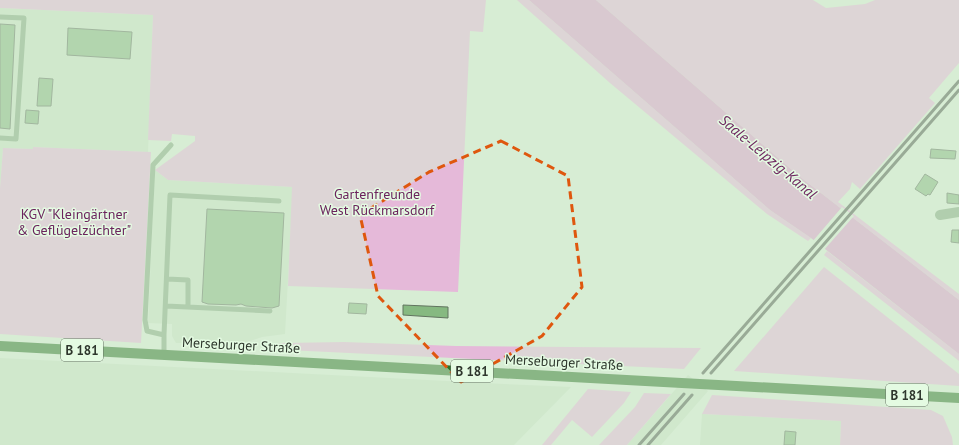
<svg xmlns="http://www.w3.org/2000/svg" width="959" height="445" viewBox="0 0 959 445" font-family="'PT Sans',sans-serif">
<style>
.built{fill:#c7e2c4}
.green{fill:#e5b9d9}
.water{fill:#db9dcc}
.pier{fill:#d7edd4}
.building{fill:#86b981;stroke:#61745f}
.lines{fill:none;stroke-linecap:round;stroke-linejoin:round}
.lane{stroke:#84a981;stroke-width:5}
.street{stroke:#84a981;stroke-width:10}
.primary{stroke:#2b7327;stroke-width:10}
.rail{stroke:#4f5b4e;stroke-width:3}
.marked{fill:none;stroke:#df570e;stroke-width:3;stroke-dasharray:8 5;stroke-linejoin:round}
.labels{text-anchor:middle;stroke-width:3;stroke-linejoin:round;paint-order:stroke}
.shield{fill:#e4fbe2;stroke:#657263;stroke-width:1}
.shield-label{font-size:13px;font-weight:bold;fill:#2e372d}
.park-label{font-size:14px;fill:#6b235d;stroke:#e4fbe2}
.street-label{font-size:14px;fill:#2e372d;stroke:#e4fbe2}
.water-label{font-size:15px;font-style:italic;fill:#6f2761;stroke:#e4fbe2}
</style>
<rect width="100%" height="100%" fill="#d7edd4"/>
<path class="built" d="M 0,8 L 153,15 L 148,152 L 34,147 L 33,149 L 3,148 L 0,188 Z
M 155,170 L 168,180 L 293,187 L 285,334 L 262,337 L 244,343 L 176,343 L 172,336 L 172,324 L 148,323 Z
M 0,358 L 504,384 L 571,387 L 514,445 L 0,445 Z
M 688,375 L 708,391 L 661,445 L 627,445 Z
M 702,414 L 841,421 L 840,445 L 700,445 Z"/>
<path class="green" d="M 0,0 L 486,0 L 483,32 L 470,31 L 458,292 L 288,286 L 292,187 L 168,180 L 155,170 L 195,141 L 195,136 L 172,134 L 171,141 L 148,140 L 153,15 L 0,8 Z
M 517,0 L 529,0 L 770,210 L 811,238 L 808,241 L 767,214 L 610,83 Z
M 596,0 L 813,0 L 826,8 L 865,4 L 875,0 L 959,0 L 959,63 L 929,98 L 935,103 L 860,189 L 852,182 L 850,189 L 838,202 L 959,294 L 959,300 L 799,176 Z
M 33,147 L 151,152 L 141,343 L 0,334 L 0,188 L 3,148 L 33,149 Z
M 827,251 L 959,354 L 959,361 L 824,255 Z
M 824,267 L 959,374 L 959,386 L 734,371 Z
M 344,342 L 456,346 L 701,348 L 684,369 L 266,349 L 270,345 L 283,343 Z
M 588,389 L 631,392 L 624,403 L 592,437 L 572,420 L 551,445 L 542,445 Z
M 644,393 L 671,394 L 627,445 L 599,445 L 635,407 Z
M 712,395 L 931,410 L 943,416 L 952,437 L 953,445 L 840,445 L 841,421 L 702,414 Z"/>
<path class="water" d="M 529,0 L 596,0 L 799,176 L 959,300 L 959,354 L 811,238 L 770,210 Z"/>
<path class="pier" d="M 842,207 L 854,216 L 823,251 L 812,242 Z"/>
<path class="building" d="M 0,24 L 15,25 L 10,129 L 0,128 Z
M 68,28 L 132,32 L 130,59 L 67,55 Z
M 39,78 L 53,79 L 51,106 L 37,106 Z
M 26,110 L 39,111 L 38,124 L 25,123 Z
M 931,149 L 956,151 L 955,159 L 930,158 Z
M 925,174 L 938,182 L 930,195 L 928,194 L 926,196 L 915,189 Z
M 947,193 L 959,195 L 959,204 L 947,203 Z
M 207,209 L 284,213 L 279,306 L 272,308 L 246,306 L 241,304 L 236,305 L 208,304 L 202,302 Z
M 952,230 L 959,230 L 959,243 L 951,242 Z
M 349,303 L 367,304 L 366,314 L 348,313 Z
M 403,305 L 448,307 L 448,318 L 403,315 Z
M 785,431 L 796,432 L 795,445 L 784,445 Z"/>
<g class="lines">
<path class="lane" d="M 0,17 L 24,18 L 16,139 L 0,138
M 167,279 L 188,280 L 188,307
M 166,306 L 270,311
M 164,335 L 170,195 L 279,201
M 164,355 L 164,335 L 147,331 L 145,320 L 153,165 L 171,145"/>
<path class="street" d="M 940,215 L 959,212"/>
<path class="primary" d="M 0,346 L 959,398"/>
<path class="rail" d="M 703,373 L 959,81
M 711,373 L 959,90
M 639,445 L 684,394
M 648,445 L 692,395"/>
</g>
<path d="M0 0H959V445H0ZM 501,141 L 568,176 L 582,287 L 542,336 L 461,382 L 378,296 L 360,215 L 429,172 Z" fill="#d7edd4" fill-opacity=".55" fill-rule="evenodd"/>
<path class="marked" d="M 501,141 L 568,176 L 582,287 L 542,336 L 461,382 L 378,296 L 360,215 L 429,172 Z"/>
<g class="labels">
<g class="shield">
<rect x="61" y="339" width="42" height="22" rx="3"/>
<rect x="451" y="360" width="42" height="22" rx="3"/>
<rect x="886" y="384" width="42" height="22" rx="3"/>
</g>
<g class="shield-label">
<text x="82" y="355">B 181</text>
<text x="472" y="376">B 181</text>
<text x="907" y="400">B 181</text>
</g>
<g class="park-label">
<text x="377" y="199">Gartenfreunde<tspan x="377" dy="16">West Rückmarsdorf</tspan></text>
<text x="74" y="219">KGV "Kleingärtner<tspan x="74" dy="16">&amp; Geflügelzüchter"</tspan></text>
</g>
<g class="street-label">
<text transform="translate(241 345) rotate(3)" y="5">Merseburger Straße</text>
<text transform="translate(564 362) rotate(3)" y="5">Merseburger Straße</text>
</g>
<g class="water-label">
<text transform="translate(768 157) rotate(40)" y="5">Saale-Leipzig-Kanal</text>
</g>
</g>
</svg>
